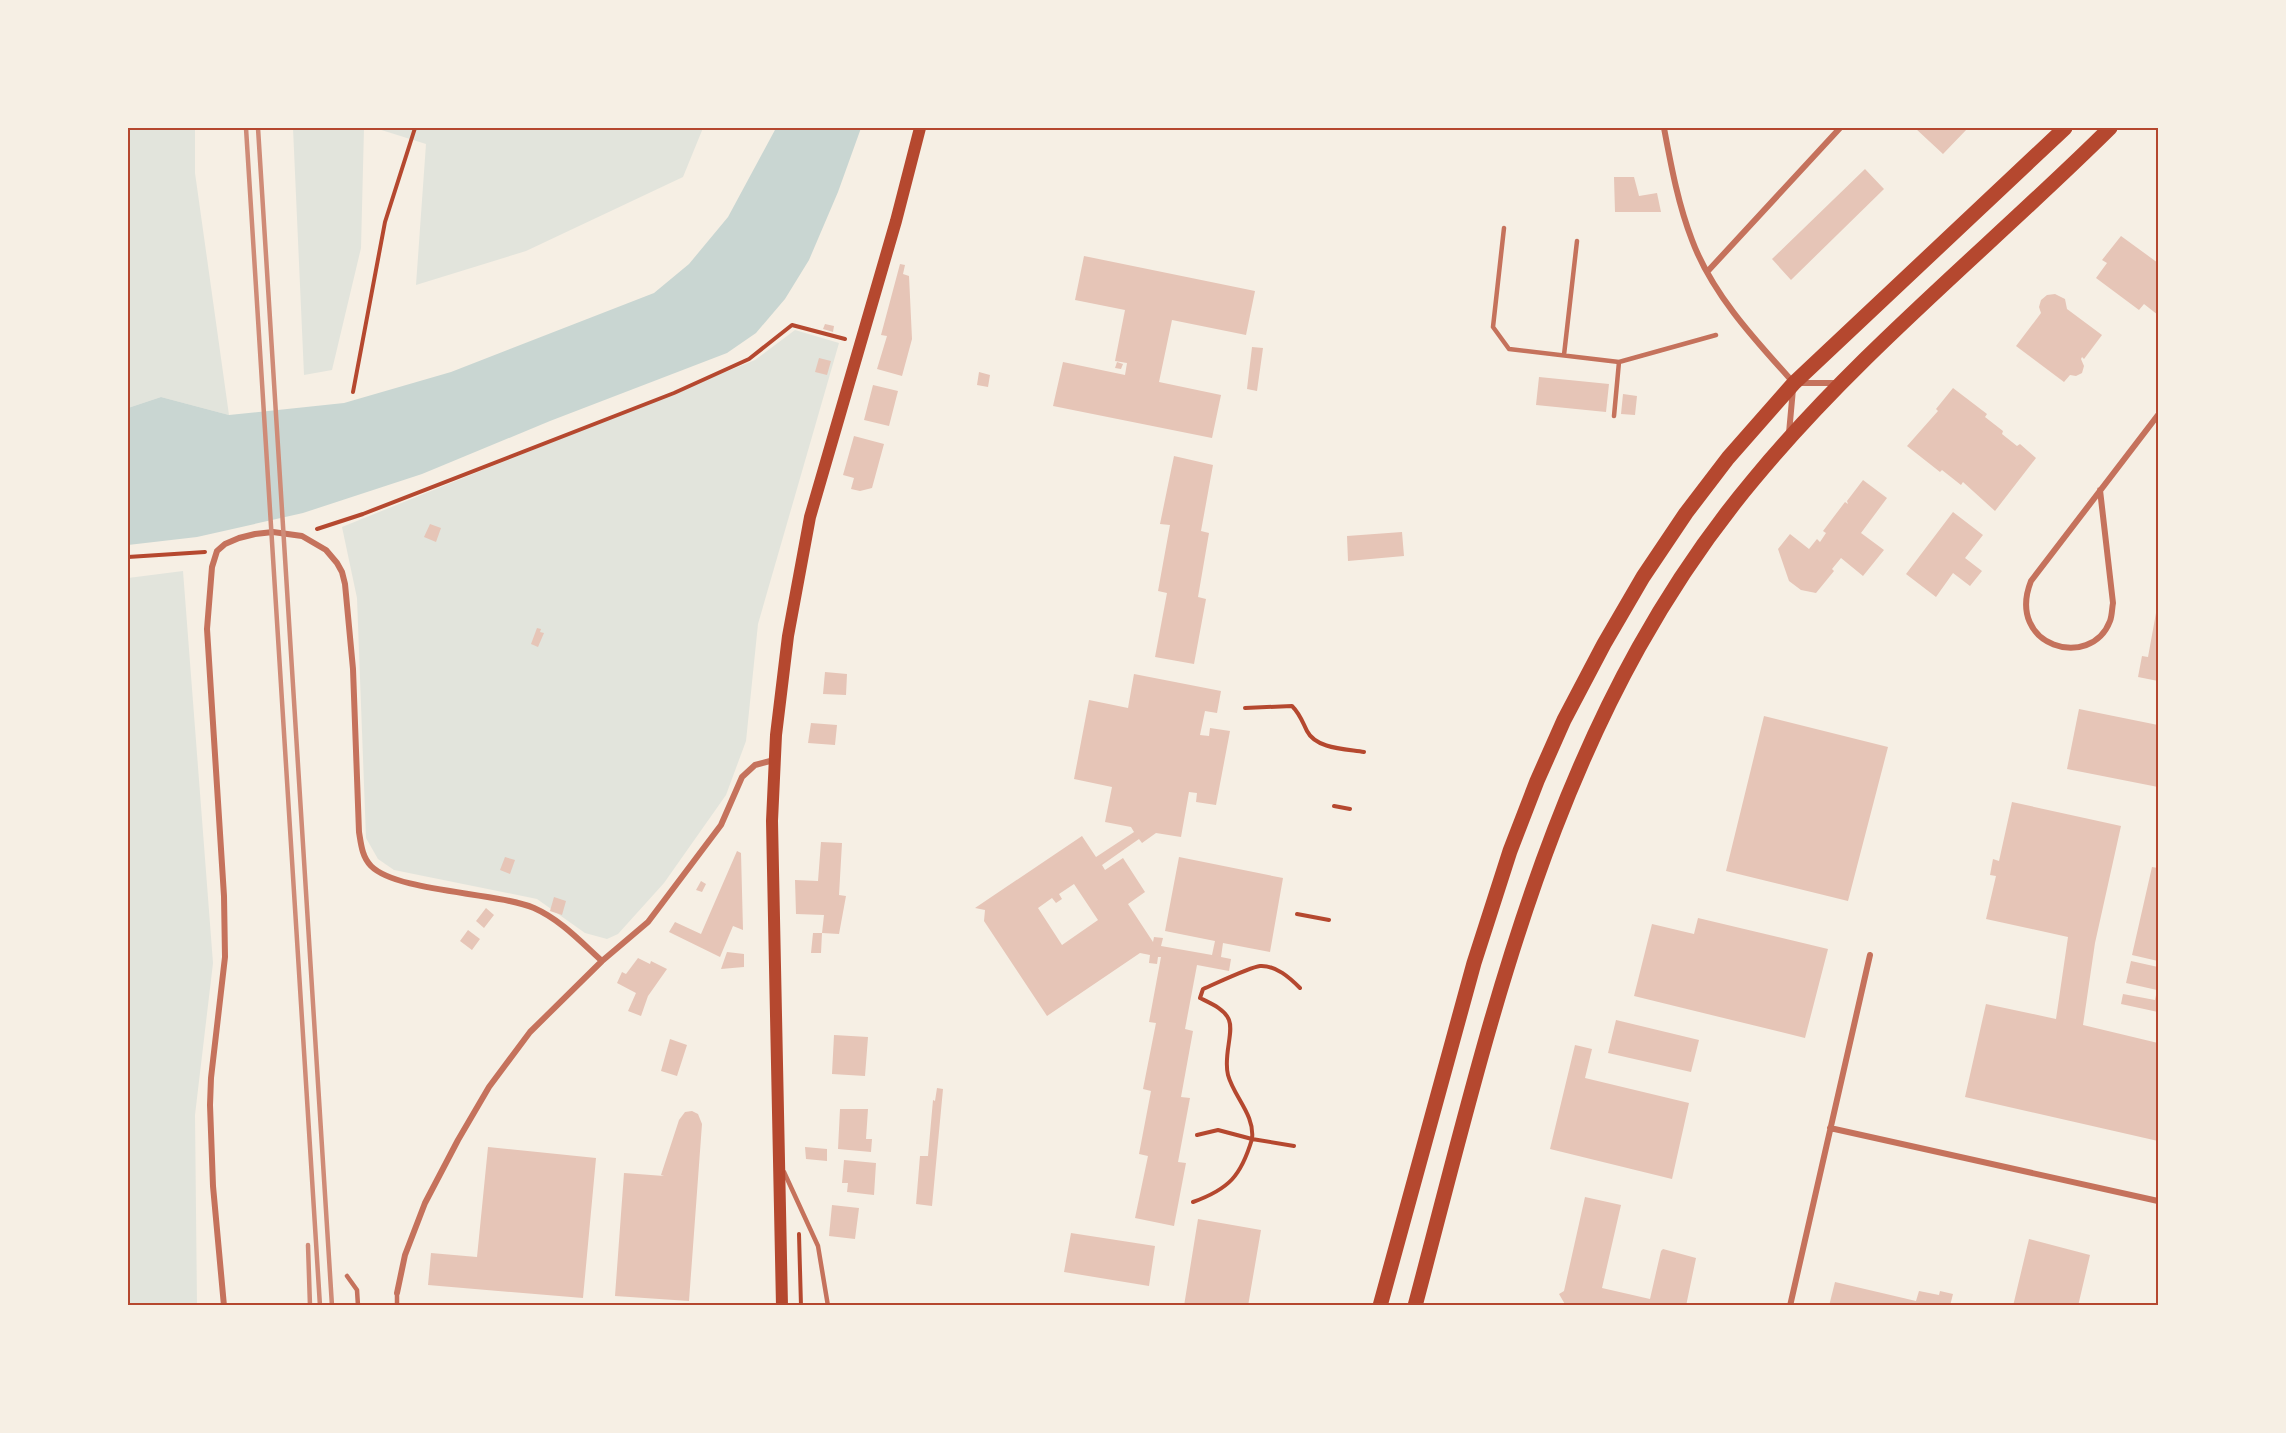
<svg xmlns="http://www.w3.org/2000/svg" width="2286" height="1433" viewBox="0 0 2286 1433" font-family="Jost,sans-serif">
<style>
.green{fill:#e2e4dc}
.water{fill:#c9d6d2}
.building{fill:#e6c5b7;fill-rule:evenodd}
.lines{fill:none;stroke-linecap:round;stroke-linejoin:round}
.path{stroke:#b5482f;stroke-width:4}
.service{stroke:#c5725c;stroke-width:4.5}
.minor{stroke:#c5725c;stroke-width:6}
.secondary{stroke:#b5482f;stroke-width:12}
.primary{stroke:#b5482f;stroke-width:15}
.rail{stroke:#cf8b77;stroke-width:4.5}
.neatline{fill:none;stroke:#b5482f;stroke-width:2}
</style>
<rect width="100%" height="100%" fill="#f6efe4"/>
<path class="green" d="M 128,128 L 195,128 L 195,173 L 229,415 L 161,397 L 128,408 Z
M 293,128 L 364,128 L 361,248 L 332,370 L 304,375 Z
M 375,128 L 703,128 L 683,177 L 526,251 L 416,285 L 426,144 Z
M 795,330 L 839,343 L 758,624 L 746,741 L 726,795 L 664,883 L 618,934 L 607,939 L 585,933 L 537,899 L 394,870 L 378,859 L 366,838 L 357,598 L 342,527 L 755,360 Z
M 183,571 L 213,963 L 195,1115 L 197,1305 L 128,1305 L 128,578 Z"/>
<path class="water" d="M 776,128 L 861,128 L 838,192 L 809,260 L 785,299 L 756,333 L 727,353 L 550,421 L 422,474 L 303,513 L 197,537 L 128,545 L 128,408 L 161,397 L 229,415 L 344,403 L 451,372 L 654,293 L 689,264 L 728,217 Z"/>
<path class="building" d="M 1915,128 L 1968,128 L 1943,154 Z
M 1865,169 L 1884,189 L 1791,280 L 1772,259 Z
M 1614,177 L 1634,177 L 1639,196 L 1657,193 L 1661,212 L 1615,212 Z
M 2121,236 L 2158,263 L 2158,315 L 2144,304 L 2139,310 L 2096,278 L 2107,263 L 2102,260 Z
M 1084,256 L 1255,291 L 1246,335 L 1172,320 L 1159,382 L 1221,395 L 1212,438 L 1053,406 L 1063,362 L 1125,375 L 1127,363 L 1115,361 L 1125,310 L 1075,300 Z
M 900,264 L 905,265 L 903,274 L 909,276 L 912,339 L 902,376 L 877,369 L 887,336 L 881,335 Z
M 2055,294 L 2065,299 L 2067,309 L 2102,335 L 2084,359 L 2082,357 L 2081,359 L 2084,366 L 2082,373 L 2076,376 L 2070,375 L 2064,382 L 2016,346 L 2041,313 L 2039,307 L 2041,300 L 2047,295 Z
M 825,324 L 834,326 L 833,332 L 823,329 Z
M 1252,347 L 1263,348 L 1257,391 L 1247,389 Z
M 819,358 L 831,361 L 827,375 L 815,372 Z
M 1117,362 L 1123,364 L 1121,369 L 1115,368 Z
M 979,372 L 990,375 L 988,387 L 977,385 Z
M 1539,377 L 1609,384 L 1606,412 L 1536,405 Z
M 873,385 L 898,391 L 889,426 L 864,420 Z
M 1953,388 L 1987,414 L 1985,417 L 2003,431 L 2002,434 L 2017,446 L 2020,444 L 2036,458 L 1995,511 L 1963,482 L 1961,485 L 1942,470 L 1940,472 L 1907,446 L 1938,411 L 1936,409 Z
M 1623,394 L 1637,396 L 1635,415 L 1621,414 Z
M 854,436 L 884,444 L 872,488 L 860,491 L 851,489 L 854,478 L 843,475 Z
M 1174,456 L 1213,465 L 1201,531 L 1209,533 L 1198,597 L 1206,599 L 1194,664 L 1155,657 L 1167,593 L 1158,591 L 1170,525 L 1160,524 Z
M 1863,480 L 1887,498 L 1861,533 L 1884,550 L 1863,576 L 1841,558 L 1832,569 L 1834,571 L 1816,593 L 1801,590 L 1789,581 L 1778,549 L 1790,534 L 1809,549 L 1817,539 L 1820,542 L 1826,533 L 1823,531 L 1845,502 L 1848,504 L 1847,501 Z
M 1953,512 L 1983,535 L 1965,558 L 1982,571 L 1970,586 L 1953,573 L 1936,597 L 1906,574 Z
M 430,524 L 441,528 L 436,542 L 424,537 Z
M 1402,532 L 1404,556 L 1348,561 L 1347,536 Z
M 2156,613 L 2158,614 L 2158,681 L 2138,677 L 2142,656 L 2148,657 Z
M 537,628 L 541,629 L 540,632 L 544,633 L 538,647 L 531,644 Z
M 825,672 L 847,674 L 846,695 L 823,694 Z
M 1134,674 L 1221,691 L 1217,713 L 1205,711 L 1200,735 L 1209,736 L 1210,728 L 1230,731 L 1216,805 L 1196,802 L 1197,793 L 1189,792 L 1181,837 L 1156,833 L 1142,843 L 1139,839 L 1102,865 L 1105,870 L 1123,858 L 1145,892 L 1128,904 L 1153,942 L 1154,937 L 1163,938 L 1161,946 L 1212,955 L 1215,941 L 1165,931 L 1179,857 L 1283,878 L 1270,952 L 1223,943 L 1221,957 L 1231,959 L 1229,971 L 1197,965 L 1185,1029 L 1193,1031 L 1181,1097 L 1190,1098 L 1178,1162 L 1186,1163 L 1174,1226 L 1135,1218 L 1148,1156 L 1139,1154 L 1151,1091 L 1143,1089 L 1156,1023 L 1149,1022 L 1161,957 L 1158,957 L 1157,964 L 1149,963 L 1150,955 L 1140,953 L 1047,1016 L 984,921 L 985,910 L 975,908 L 1082,836 L 1096,857 L 1134,832 L 1131,827 L 1105,822 L 1112,787 L 1074,779 L 1089,700 L 1128,708 ZM 1074,884 L 1098,920 L 1062,945 L 1038,908 L 1052,898 L 1056,903 L 1062,899 L 1059,894 Z
M 2079,709 L 2158,725 L 2158,787 L 2067,769 Z
M 1764,716 L 1888,747 L 1848,901 L 1726,871 Z
M 811,723 L 837,725 L 835,745 L 808,743 Z
M 2012,802 L 2121,826 L 2095,943 L 2083,1025 L 2158,1043 L 2158,1141 L 1965,1097 L 1986,1004 L 2056,1019 L 2068,937 L 1986,919 L 1996,876 L 1990,875 L 1993,859 L 1999,861 Z
M 821,842 L 842,843 L 839,895 L 846,896 L 839,934 L 822,933 L 824,915 L 796,914 L 795,880 L 818,881 Z
M 737,851 L 741,853 L 743,930 L 733,926 L 720,957 L 669,932 L 675,922 L 701,934 Z
M 505,857 L 515,860 L 510,874 L 500,870 Z
M 2152,867 L 2158,868 L 2158,961 L 2132,955 Z
M 701,881 L 706,884 L 702,892 L 696,890 Z
M 554,897 L 566,901 L 562,915 L 550,911 Z
M 486,908 L 494,915 L 484,928 L 476,921 Z
M 1698,918 L 1828,949 L 1805,1038 L 1634,996 L 1652,924 L 1694,934 Z
M 468,930 L 480,939 L 472,950 L 460,941 Z
M 813,933 L 822,933 L 821,953 L 811,953 Z
M 727,952 L 744,954 L 744,967 L 721,969 Z
M 638,958 L 650,964 L 651,961 L 667,969 L 648,996 L 641,1016 L 628,1011 L 636,993 L 617,983 L 622,972 L 626,974 Z
M 2131,961 L 2158,967 L 2158,1012 L 2121,1004 L 2123,994 L 2155,1000 L 2157,990 L 2126,983 Z
M 1616,1020 L 1699,1040 L 1691,1072 L 1608,1053 Z
M 834,1035 L 868,1037 L 865,1076 L 832,1074 Z
M 670,1039 L 687,1045 L 677,1076 L 661,1071 Z
M 1575,1045 L 1592,1049 L 1585,1078 L 1689,1103 L 1672,1179 L 1550,1149 Z
M 937,1088 L 943,1089 L 932,1206 L 916,1204 L 920,1156 L 928,1156 L 933,1100 L 935,1101 Z
M 840,1109 L 868,1109 L 866,1139 L 872,1139 L 871,1152 L 838,1149 Z
M 692,1111 L 698,1114 L 702,1124 L 689,1301 L 615,1296 L 624,1173 L 664,1176 L 661,1175 L 679,1120 L 685,1112 Z
M 488,1147 L 596,1158 L 583,1298 L 428,1285 L 431,1253 L 477,1257 Z
M 805,1147 L 827,1149 L 827,1161 L 806,1159 Z
M 844,1160 L 876,1163 L 874,1195 L 847,1192 L 848,1183 L 842,1183 Z
M 1585,1197 L 1621,1205 L 1602,1288 L 1650,1299 L 1661,1251 L 1663,1249 L 1696,1258 L 1686,1306 L 1566,1306 L 1559,1294 L 1564,1291 Z
M 832,1205 L 859,1208 L 855,1239 L 829,1236 Z
M 1198,1219 L 1261,1230 L 1248,1306 L 1184,1306 Z
M 1071,1233 L 1155,1246 L 1149,1286 L 1064,1272 Z
M 2029,1239 L 2090,1255 L 2078,1306 L 2013,1306 Z
M 1835,1282 L 1916,1301 L 1919,1291 L 1939,1295 L 1940,1291 L 1953,1294 L 1950,1306 L 1829,1306 Z"/>
<g class="lines">
<path class="path" d="M 353,392 L 385,222 L 415,128
M 317,529 L 363,514 L 674,393 L 749,359 L 792,325 L 845,339
M 128,557 L 205,552
M 1245,708 L 1292,706 C 1300,714 1302,721 1307,731 C 1316,749 1346,749 1364,752
M 1334,806 L 1350,809
M 1297,914 L 1329,920
M 1294,1146 L 1252,1139 C 1255,1115 1234,1097 1228,1075 C 1223,1056 1234,1033 1229,1020 C 1225,1009 1210,1003 1200,998 L 1203,989 C 1215,984 1250,967 1260,966 C 1276,965 1290,978 1300,988
M 1193,1202 C 1229,1189 1241,1176 1252,1139 L 1218,1130 L 1197,1135
M 799,1234 L 801,1306"/>
<path class="service" d="M 1504,228 L 1493,327 L 1509,349 L 1619,362 L 1716,335
M 1564,355 L 1577,241
M 1614,416 L 1619,362
M 784,1172 L 818,1246 L 828,1306
M 347,1276 L 357,1290 L 358,1306
M 397,1306 L 397,1293"/>
<path class="minor" d="M 1664,128 C 1671,165 1678,204 1692,240 C 1712,294 1755,340 1793,382
M 1707,272 L 1840,128
M 1797,383 L 1838,383
M 1789,433 L 1793,389
M 2100,490 L 2113,603 C 2112,608 2112,616 2110,621 C 2091,671 2005,647 2031,581 L 2158,415
M 1830,1128 L 2158,1201
M 397,1293 L 405,1255 L 425,1203 L 458,1140 L 489,1087 L 530,1032 L 602,961 L 648,922 L 721,825 L 742,777 L 755,765 L 774,760
M 224,1306 L 213,1186 L 210,1105 L 211,1078 L 225,957 L 224,896 L 207,629 L 212,567 L 217,551 L 225,544 L 239,538 L 255,534 L 273,532 L 302,536 L 326,550 L 337,563 L 342,572 L 345,584 L 353,669 L 359,832 C 361,844 362,857 371,866 C 397,892 495,892 534,908 C 561,920 581,942 602,961
M 1790,1306 L 1870,955"/>
<path class="secondary" d="M 782,1306 L 772,821 L 776,735 L 788,636 L 810,517 L 896,221 L 920,128"/>
<path class="primary" d="M 1380,1306 L 1474,963 L 1510,851 L 1537,781 L 1564,720 L 1604,644 L 1643,577 L 1686,513 L 1728,458 L 1794,383 L 2065,128
M 1415,1306 C 1493,1013 1554,718 1754,479 C 1859,352 1993,244 2110,128"/>
<path class="rail" d="M 246,128 L 320,1306
M 258,128 L 332,1306
M 308,1245 L 310,1306"/>
</g>
<rect width="2286" height="1433" fill="none" stroke="#f6efe4" stroke-width="258"/>
<rect x="129" y="129" width="2028" height="1175" class="neatline"/>
</svg>
